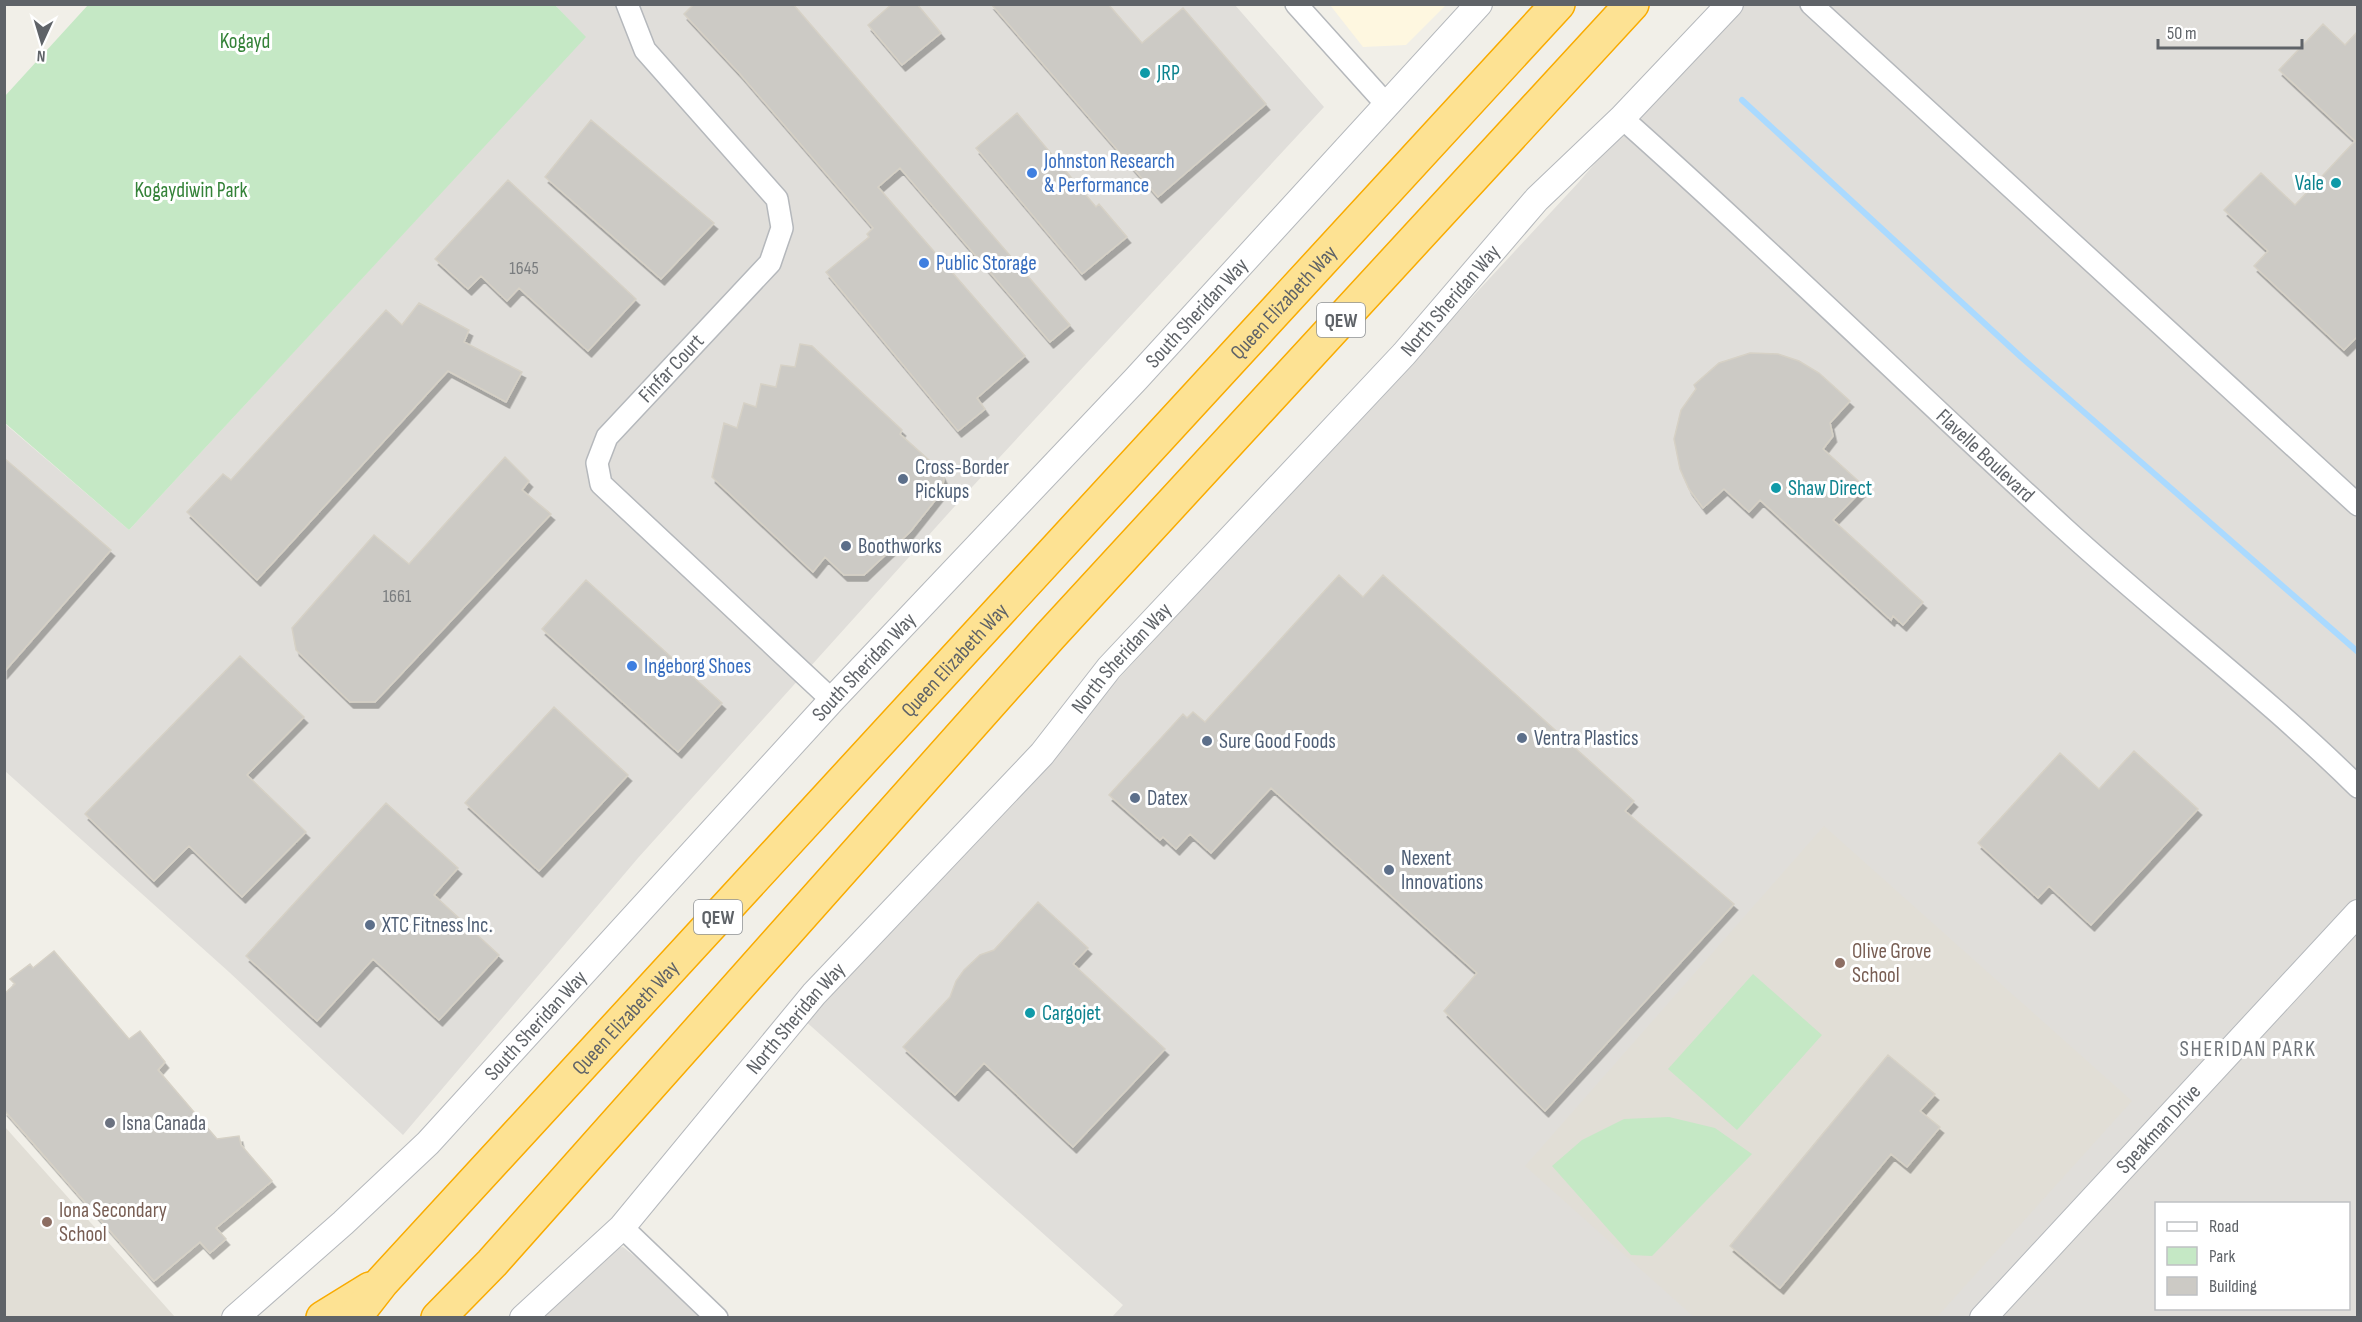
<svg xmlns="http://www.w3.org/2000/svg" width="2362" height="1322" viewBox="0 0 2362 1322" font-family="'Sofia Sans Condensed',sans-serif">
<style>
.commercial{fill:#fef7e0}
.industrial{fill:#e0deda;fill-rule:evenodd}
.education{fill:#e1ded6}
.green{fill:#c5e8c5}
.lines{fill:none;stroke-linecap:round;stroke-linejoin:round}
.stream{stroke:#aadaff;stroke-width:6}
.building{fill:#cccac5;stroke:#d6d1c6;stroke-width:1.5;filter:url(#shadow)}
.minor-casing{stroke:#b5b8bc;stroke-width:24}
.tertiary-casing{stroke:#b5b8bc;stroke-width:28}
.motorway-casing{stroke:#f9ab00;stroke-width:36}
.minor{stroke:#fff;stroke-width:21}
.tertiary{stroke:#fff;stroke-width:26}
.motorway{stroke:#fde293;stroke-width:33}
.culture-dot{fill:#0f9aa8;stroke:#fff;stroke-width:2}
.shop-dot{fill:#3f7fe0;stroke:#fff;stroke-width:2}
.service-dot{fill:#5c6f8a;stroke:#fff;stroke-width:2}
.education-dot{fill:#8d6e63;stroke:#fff;stroke-width:2}
.worship-dot{fill:#6b7280;stroke:#fff;stroke-width:2}
.labels{text-anchor:middle;stroke-width:6;stroke-linejoin:round;paint-order:stroke}
.number-label{font-size:18px;fill:#7a7d7f}
.shield{fill:#fff;stroke:#8f9295;stroke-width:1.5}
.shield-label{font-size:20px;font-weight:bold;fill:#5f6368}
.park-label{font-size:21px;fill:#348238;stroke:#fff}
.culture-label{font-size:21px;fill:#0d838f;stroke:#fff;text-anchor:start}
.shop-label{font-size:21px;fill:#366cbe;stroke:#fff;text-anchor:start}
.street-label{font-size:21px;fill:#5f6368;stroke:#fff}
.service-label{font-size:21px;fill:#4e5e75;stroke:#fff;text-anchor:start}
.education-label{font-size:21px;fill:#785e54;stroke:#fff;text-anchor:start}
.worship-label{font-size:21px;fill:#5b616d;stroke:#fff;text-anchor:start}
.neighbourhood-label{font-size:22px;letter-spacing:1.5px;fill:#70757a;stroke:#fff}
</style>
<defs>
<filter id="shadow"><feDropShadow dx="3.5" dy="6" stdDeviation="0" flood-color="#0004"/></filter>
</defs>
<rect width="100%" height="100%" fill="#f1efe8"/>
<path class="commercial" d="M 1330,5 L 1446,5 L 1406,45 L 1363,47 Z"/>
<path class="industrial" d="M 555,5 L 1235,5 L 1324,107 L 973,486 L 638,858 L 403,1135 L 229,972 L 5,771 L 4,423 L 129,530 L 585,37 Z
M 1731,5 L 2357,5 L 2357,1317 L 1112,1317 L 1123,1305 L 803,1019 L 1578,183 ZM 2156,1204 L 2348,1204 L 2348,1308 L 2156,1308 Z
M 623,1247 L 711,1317 L 540,1318 L 598,1252 Z"/>
<path class="education" d="M 1824,826 L 2132,1101 L 1937,1317 L 1694,1317 L 1525,1166 Z
M 4,1127 L 5,1127 L 175,1317 L 5,1317 Z"/>
<path class="green" d="M 88,5 L 555,5 L 586,37 L 129,530 L 5,423 L 5,96 Z
M 1753,974 L 1822,1035 L 1737,1130 L 1668,1069 Z
M 1669,1117 L 1715,1128 L 1752,1154 L 1652,1256 L 1631,1255 L 1552,1166 L 1582,1140 L 1624,1119 Z"/>
<g class="lines">
<path class="stream" d="M 1742,100 L 2021,357 L 2358,652"/>
</g>
<path class="building" d="M 694,4 L 793,4 L 1070,325 L 1050,342 L 900,168 L 878,187 L 1025,356 L 977,398 L 985,409 L 958,431 L 826,272 L 869,237 L 867,234 L 873,228 L 740,74 L 684,14 Z
M 892,4 L 917,4 L 941,33 L 902,65 L 868,25 Z
M 991,4 L 1108,4 L 1142,43 L 1183,8 L 1266,104 L 1158,197 Z
M 2323,24 L 2345,45 L 2358,31 L 2358,336 L 2344,350 L 2254,266 L 2268,251 L 2224,210 L 2261,173 L 2295,205 L 2355,141 L 2279,70 Z
M 1017,113 L 1096,207 L 1099,204 L 1127,237 L 1082,274 L 976,148 Z
M 591,120 L 714,223 L 661,279 L 545,177 Z
M 508,180 L 636,299 L 588,351 L 519,288 L 507,301 L 481,276 L 468,289 L 435,259 Z
M 419,303 L 469,330 L 464,342 L 522,372 L 506,402 L 448,371 L 257,580 L 187,512 L 223,474 L 231,480 L 386,310 L 402,325 Z
M 800,344 L 812,346 L 902,430 L 900,434 L 939,469 L 944,479 L 941,493 L 910,532 L 864,575 L 844,575 L 825,557 L 813,572 L 712,477 L 724,423 L 737,428 L 744,403 L 756,407 L 761,384 L 776,387 L 781,365 L 795,367 Z
M 1750,353 L 1778,354 L 1799,361 L 1819,373 L 1850,401 L 1830,423 L 1833,436 L 1823,449 L 1865,487 L 1833,520 L 1923,602 L 1903,625 L 1893,616 L 1891,620 L 1760,500 L 1749,512 L 1724,489 L 1703,508 L 1689,489 L 1680,469 L 1674,439 L 1681,410 L 1696,389 L 1694,385 L 1719,363 Z
M 505,457 L 529,481 L 522,490 L 551,514 L 375,702 L 350,702 L 296,650 L 292,628 L 374,535 L 409,564 Z
M 4,458 L 111,550 L 4,672 Z
M 1339,575 L 1363,597 L 1383,575 L 1634,801 L 1625,811 L 1734,904 L 1545,1111 L 1444,1011 L 1477,973 L 1271,788 L 1211,853 L 1190,834 L 1176,849 L 1163,837 L 1160,840 L 1109,795 L 1183,714 L 1187,718 L 1193,712 L 1205,722 Z
M 586,580 L 722,703 L 678,752 L 542,629 Z
M 240,656 L 304,717 L 247,775 L 306,832 L 242,897 L 189,846 L 154,881 L 85,814 Z
M 554,707 L 628,775 L 539,871 L 465,803 Z
M 2134,751 L 2198,809 L 2091,925 L 2049,886 L 2038,898 L 1978,843 L 2060,753 L 2099,789 Z
M 386,803 L 458,868 L 434,895 L 499,955 L 439,1020 L 373,959 L 317,1021 L 246,956 Z
M 1038,902 L 1088,948 L 1073,964 L 1165,1049 L 1073,1147 L 984,1063 L 955,1095 L 903,1047 L 950,997 L 956,981 L 964,970 L 980,955 L 994,950 Z
M 54,951 L 129,1039 L 140,1031 L 165,1062 L 158,1070 L 217,1139 L 239,1136 L 241,1145 L 272,1181 L 216,1228 L 226,1239 L 210,1253 L 200,1242 L 154,1281 L 4,1110 L 4,994 L 15,984 L 10,979 L 30,964 L 33,968 Z
M 1888,1055 L 1935,1094 L 1920,1111 L 1940,1127 L 1907,1167 L 1891,1154 L 1780,1288 L 1730,1246 Z"/>
<g class="lines">
<defs>
<g id="minor">
<path d="M 627,4 L 645,50 L 777,199 L 782,228 L 770,263 L 607,437 L 597,463 L 601,484 L 832,700"/>
<path d="M 1296,4 L 1386,104"/>
<path d="M 1811,4 L 2358,505"/>
<path id="s1" d="M 1622,118 C 1773,252 1916,393 2065,529 C 2161,617 2265,695 2358,787"/>
<path d="M 622,1227 L 717,1318"/>
</g>
<g id="tertiary">
<path id="s2" d="M 235,1318 L 343,1223 L 428,1143 L 832,700 L 1136,379 L 1479,4"/>
<path id="s3" d="M 523,1318 L 622,1227 L 814,994 L 1042,754 L 1109,668 L 1404,354 L 1537,199 L 1622,118 L 1730,4"/>
<path id="s4" d="M 1983,1318 L 2358,913"/>
</g>
<g id="motorway">
<path d="M 323,1318 L 370,1289"/>
<path id="s5" d="M 354,1318 L 382,1282 L 1558,4"/>
<path d="M 438,1318 L 492,1263 L 1050,636 L 1632,4"/>
</g>
</defs>
<use href="#minor" class="minor-casing"/>
<use href="#tertiary" class="tertiary-casing"/>
<use href="#motorway" class="motorway-casing"/>
<use href="#minor" class="minor"/>
<use href="#tertiary" class="tertiary"/>
<use href="#motorway" class="motorway"/>
</g>
<g class="culture-dot">
<circle cx="1145" cy="73" r="6"/>
<circle cx="2336" cy="183" r="6"/>
<circle cx="1776" cy="488" r="6"/>
<circle cx="1030" cy="1013" r="6"/>
</g>
<g class="shop-dot">
<circle cx="1032" cy="173" r="6"/>
<circle cx="924" cy="263" r="6"/>
<circle cx="632" cy="666" r="6"/>
</g>
<g class="service-dot">
<circle cx="903" cy="479" r="6"/>
<circle cx="846" cy="546" r="6"/>
<circle cx="1522" cy="738" r="6"/>
<circle cx="1207" cy="741" r="6"/>
<circle cx="1135" cy="798" r="6"/>
<circle cx="1389" cy="870" r="6"/>
<circle cx="370" cy="925" r="6"/>
</g>
<g class="education-dot">
<circle cx="1840" cy="963" r="6"/>
<circle cx="47" cy="1222" r="6"/>
</g>
<circle class="worship-dot" cx="110" cy="1123" r="6"/>
<g class="labels">
<g class="number-label">
<text x="524" y="274">1645</text>
<text x="397" y="602">1661</text>
</g>
<g class="shield">
<rect x="1317" y="303" width="48" height="34" rx="4.5"/>
<rect x="694" y="900" width="48" height="34" rx="4.5"/>
</g>
<g class="shield-label">
<text x="1341" y="327">QEW</text>
<text x="718" y="924">QEW</text>
</g>
<g class="park-label">
<text x="245" y="48">Kogayd</text>
<text x="191" y="197">Kogaydiwin Park</text>
</g>
<g class="culture-label">
<text x="1157" y="80">JRP</text>
<text x="2324" y="190" text-anchor="end">Vale</text>
<text x="1788" y="495">Shaw Direct</text>
<text x="1042" y="1020">Cargojet</text>
</g>
<g class="shop-label">
<text x="1044" y="168">Johnston Research<tspan x="1044" dy="24">&amp; Performance</tspan></text>
<text x="936" y="270">Public Storage</text>
<text x="644" y="673">Ingeborg Shoes</text>
</g>
<g class="street-label">
<text dy="7" stroke="none"><textPath href="#s3" startOffset="1378">North Sheridan Way</textPath></text>
<text dy="7" stroke="none"><textPath href="#s5" startOffset="1377">Queen Elizabeth Way</textPath></text>
<text dy="7" stroke="none"><textPath href="#s2" startOffset="1392">South Sheridan Way</textPath></text>
<text transform="translate(671 368) rotate(-47)" y="7">Finfar Court</text>
<text dy="7" stroke="none"><textPath href="#s1" startOffset="496">Flavelle Boulevard</textPath></text>
<text dy="7" stroke="none"><textPath href="#s3" startOffset="892">North Sheridan Way</textPath></text>
<text dy="7" stroke="none"><textPath href="#s5" startOffset="891">Queen Elizabeth Way</textPath></text>
<text dy="7" stroke="none"><textPath href="#s2" startOffset="906">South Sheridan Way</textPath></text>
<text dy="7" stroke="none"><textPath href="#s5" startOffset="405">Queen Elizabeth Way</textPath></text>
<text dy="7" stroke="none"><textPath href="#s3" startOffset="406">North Sheridan Way</textPath></text>
<text dy="7" stroke="none"><textPath href="#s2" startOffset="420">South Sheridan Way</textPath></text>
<text dy="7" stroke="none"><textPath href="#s4" startOffset="258">Speakman Drive</textPath></text>
</g>
<g class="service-label">
<text x="915" y="474">Cross-Border<tspan x="915" dy="24">Pickups</tspan></text>
<text x="858" y="553">Boothworks</text>
<text x="1534" y="745">Ventra Plastics</text>
<text x="1219" y="748">Sure Good Foods</text>
<text x="1147" y="805">Datex</text>
<text x="1401" y="865">Nexent<tspan x="1401" dy="24">Innovations</tspan></text>
<text x="382" y="932">XTC Fitness Inc.</text>
</g>
<g class="education-label">
<text x="1852" y="958">Olive Grove<tspan x="1852" dy="24">School</tspan></text>
<text x="59" y="1217">Iona Secondary<tspan x="59" dy="24">School</tspan></text>
</g>
<g class="worship-label">
<text x="122" y="1130">Isna Canada</text>
</g>
<g class="neighbourhood-label">
<text x="2248" y="1056">SHERIDAN PARK</text>
</g>
</g>
<rect width="2362" height="1322" fill="none" stroke="#5f6368" stroke-width="12"/>
<rect x="2155" y="1202" width="195" height="108" fill="#ffffff" stroke="#bfc1c3" stroke-width="1.5"/>
<rect x="2167" y="1222" width="30" height="9" fill="#ffffff" stroke="#bfc1c3" stroke-width="1.5"/>
<text x="2209" y="1232" font-size="18" fill="#5f6368">Road</text>
<rect x="2167" y="1247" width="30" height="18" fill="#c5e8c5" stroke="#bfc1c3" stroke-width="1.5"/>
<text x="2209" y="1262" font-size="18" fill="#5f6368">Park</text>
<rect x="2167" y="1277" width="30" height="18" fill="#cccac5" stroke="#bfc1c3" stroke-width="1.5"/>
<text x="2209" y="1292" font-size="18" fill="#5f6368">Building</text>
<g transform="translate(42 42) rotate(184)" stroke="#ffffff" stroke-width="4.5" paint-order="stroke">
<path d="M0-4.5L10 22L0 15L-10 22Z" fill="#5f6368"/>
<text y="-9" font-size="16" font-weight="bold" text-anchor="middle" fill="#5f6368">N</text>
</g>
<path d="M2158 39v9h144v-9" fill="none" stroke="#5f6368" stroke-width="3"/>
<text x="2167" y="39" font-size="18" fill="#5f6368" stroke="#ffffff" stroke-width="4.5" paint-order="stroke">50 m</text>
</svg>
